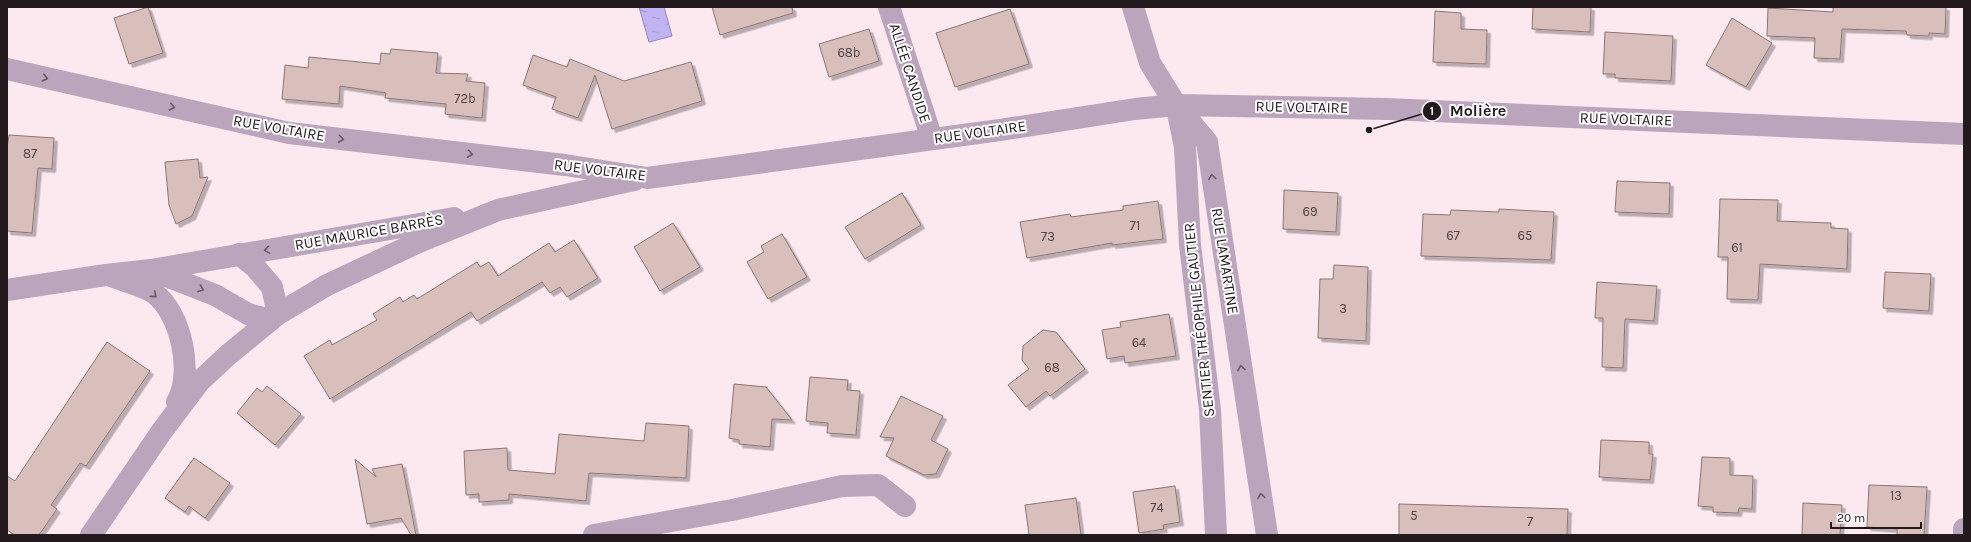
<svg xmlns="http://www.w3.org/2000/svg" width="1971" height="542" viewBox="0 0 1971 542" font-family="Karla,sans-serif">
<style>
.water{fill:url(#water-ripples);stroke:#9186b4}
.building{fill:#d8bfbc;stroke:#8b7573;filter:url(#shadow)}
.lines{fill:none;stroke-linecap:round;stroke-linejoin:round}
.minor{stroke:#bba5bd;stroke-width:22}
.oneway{stroke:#675965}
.labels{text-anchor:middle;stroke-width:4;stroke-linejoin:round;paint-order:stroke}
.number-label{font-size:13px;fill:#504345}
.street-label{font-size:15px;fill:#221a1d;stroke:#fcfcfc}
.leader{fill:none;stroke:#221a1d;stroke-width:1.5}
.callout-dot{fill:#221a1d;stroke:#fcfcfc;stroke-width:1.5}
.mark-label{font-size:12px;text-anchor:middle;font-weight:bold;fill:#fff}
.callout-label{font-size:16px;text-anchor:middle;font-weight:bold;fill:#221a1d;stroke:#fcfcfc;stroke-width:4;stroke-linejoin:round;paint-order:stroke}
</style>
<defs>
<pattern id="water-ripples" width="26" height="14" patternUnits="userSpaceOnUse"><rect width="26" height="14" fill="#c0b4f5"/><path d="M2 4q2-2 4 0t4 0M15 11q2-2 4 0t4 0" fill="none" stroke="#a59ad2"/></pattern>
<filter id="shadow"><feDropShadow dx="3.5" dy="3.5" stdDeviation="0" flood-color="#0004"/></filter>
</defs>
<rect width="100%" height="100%" fill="#fce9f0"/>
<path class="water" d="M 639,7 L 664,7 L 672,36 L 649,42 Z"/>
<path class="building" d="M 148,7 L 163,53 L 129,64 L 114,18 Z
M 712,7 L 792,7 L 793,13 L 720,35 Z
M 1533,7 L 1591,7 L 1590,32 L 1532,29 Z
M 1833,7 L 1946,7 L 1945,34 L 1929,33 L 1929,36 L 1907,35 L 1906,31 L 1842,29 L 1840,59 L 1814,58 L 1815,38 L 1767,36 L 1768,8 L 1833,12 Z
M 1010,9 L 1029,64 L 955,87 L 936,33 Z
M 1435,11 L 1461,13 L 1461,29 L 1487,30 L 1486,64 L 1433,62 Z
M 1732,18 L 1772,43 L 1746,87 L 1706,65 Z
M 869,29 L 879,61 L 829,77 L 819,44 Z
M 1605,32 L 1673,36 L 1671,81 L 1615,78 L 1615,74 L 1603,74 Z
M 391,49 L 438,53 L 436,73 L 468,74 L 466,81 L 485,83 L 482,118 L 445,114 L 446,104 L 385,98 L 386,93 L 340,86 L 339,104 L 282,99 L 285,65 L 308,68 L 309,57 L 380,64 L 381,53 L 390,54 Z
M 533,55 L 567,67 L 570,59 L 624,81 L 691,62 L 702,101 L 612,129 L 595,75 L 578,118 L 552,109 L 556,97 L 523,85 Z
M 9,135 L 54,138 L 52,169 L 38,168 L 32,233 L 7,231 L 7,148 Z
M 198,159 L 200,178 L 208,177 L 192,216 L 176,224 L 169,205 L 165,162 Z
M 1617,181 L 1670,183 L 1669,214 L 1615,212 Z
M 1284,190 L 1338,193 L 1336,232 L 1283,229 Z
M 902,193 L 921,225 L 865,259 L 845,227 Z
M 1720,199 L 1778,200 L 1777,221 L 1831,223 L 1831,228 L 1848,229 L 1847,269 L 1760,264 L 1758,300 L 1727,299 L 1728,257 L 1718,257 Z
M 1158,201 L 1163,239 L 1112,245 L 1112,243 L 1027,258 L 1020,222 L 1070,214 L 1071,217 L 1123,210 L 1123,206 Z
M 1499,209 L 1554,212 L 1551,260 L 1421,256 L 1423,214 L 1450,215 L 1451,210 L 1499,212 Z
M 673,223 L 700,267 L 660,291 L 634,247 Z
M 782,234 L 807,277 L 768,299 L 747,262 L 764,252 L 761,246 Z
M 574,240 L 598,278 L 567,297 L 560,287 L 550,293 L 542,282 L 477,321 L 471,312 L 330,399 L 304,356 L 330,340 L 332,345 L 377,320 L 373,314 L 400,297 L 403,302 L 414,295 L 417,299 L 477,262 L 480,267 L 489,262 L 498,276 L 549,243 L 555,252 Z
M 1334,265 L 1368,267 L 1366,341 L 1318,338 L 1320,279 L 1333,279 Z
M 1885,272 L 1931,274 L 1929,311 L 1883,308 Z
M 1597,282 L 1657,286 L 1654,321 L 1625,319 L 1623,368 L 1602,367 L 1603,318 L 1595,318 Z
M 1169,314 L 1176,356 L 1125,363 L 1124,356 L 1107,359 L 1102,330 L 1121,327 L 1120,322 Z
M 1043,330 L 1056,332 L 1085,369 L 1050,396 L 1046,391 L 1026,407 L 1008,385 L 1029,369 L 1022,360 L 1023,346 Z
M 107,342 L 150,371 L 86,466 L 80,463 L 51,505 L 57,509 L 39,535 L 15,535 L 7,530 L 7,476 L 15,481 Z
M 810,377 L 848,380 L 847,390 L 860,391 L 856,435 L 827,433 L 828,423 L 806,421 Z
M 734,384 L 766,387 L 792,420 L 772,419 L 770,447 L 739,444 L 739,440 L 729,438 Z
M 267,386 L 301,414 L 275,445 L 237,413 L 257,388 L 262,392 Z
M 901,396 L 943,416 L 931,440 L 948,449 L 936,474 L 924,475 L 886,456 L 894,438 L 880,437 Z
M 646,423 L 689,426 L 686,478 L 589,473 L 586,501 L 509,494 L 509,500 L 479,502 L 479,494 L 466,495 L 464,451 L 507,448 L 508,470 L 555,474 L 559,434 L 644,441 Z
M 1601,440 L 1649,442 L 1649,454 L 1653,454 L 1650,480 L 1599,477 Z
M 1702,457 L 1730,458 L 1730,475 L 1753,476 L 1752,509 L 1739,508 L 1738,513 L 1713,512 L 1713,507 L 1698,506 Z
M 194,458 L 230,483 L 205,518 L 189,506 L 185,512 L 165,498 Z
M 355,459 L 376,477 L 372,469 L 402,464 L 416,535 L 411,535 L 401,518 L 367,524 Z
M 1869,485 L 1927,487 L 1924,535 L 1897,535 L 1897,529 L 1867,527 Z
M 1175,486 L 1180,522 L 1163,525 L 1164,529 L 1139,533 L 1133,492 Z
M 1076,498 L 1081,535 L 1029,535 L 1025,505 Z
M 1803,503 L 1842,505 L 1840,535 L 1802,535 Z
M 1399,504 L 1568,509 L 1567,535 L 1399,535 Z"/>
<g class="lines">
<path class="minor" d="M 889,7 L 932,139
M 1133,7 L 1150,63 L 1176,105 L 1207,142 L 1267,535
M 7,69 L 289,133 L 565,165 L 647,178 L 1000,130 L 1135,109 L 1176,105 L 1387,109 L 1964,134
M 1177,108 L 1185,147 L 1190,245 L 1210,410 L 1216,535
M 239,254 L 255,267 L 272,287 L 278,314
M 151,270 L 215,295 L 248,314 L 271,320
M 111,276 C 121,280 146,287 154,293 C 181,313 194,373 177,402
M 7,290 L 106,275 L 151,270 L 454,218
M 91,535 L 162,431 L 199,382 L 228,355 L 278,314 L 327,285 L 421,241 L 498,210 L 634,180
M 594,535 L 732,510 L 842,486 L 878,485 L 905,506
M 1964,535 L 1964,529"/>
</g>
<defs><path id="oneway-chevron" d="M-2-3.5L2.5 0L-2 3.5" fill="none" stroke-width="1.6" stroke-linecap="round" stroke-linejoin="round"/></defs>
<g class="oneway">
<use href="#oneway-chevron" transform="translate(45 78) rotate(13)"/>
<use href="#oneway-chevron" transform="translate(172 107) rotate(13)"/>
<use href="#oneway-chevron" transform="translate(341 139) rotate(7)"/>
<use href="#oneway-chevron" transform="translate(470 154) rotate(7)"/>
<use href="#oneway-chevron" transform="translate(1212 177) rotate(-98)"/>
<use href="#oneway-chevron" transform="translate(267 250) rotate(171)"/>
<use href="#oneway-chevron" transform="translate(201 289) rotate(21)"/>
<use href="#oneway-chevron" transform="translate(154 295) rotate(40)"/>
<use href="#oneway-chevron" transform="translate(1241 368) rotate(-99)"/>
<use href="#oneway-chevron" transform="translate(1261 496) rotate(-99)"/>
</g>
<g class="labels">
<g class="number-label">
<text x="849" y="57">68b</text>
<text x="465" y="103">72b</text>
<text x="30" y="158">87</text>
<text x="1310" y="216">69</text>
<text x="1135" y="230">71</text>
<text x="1453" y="240">67</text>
<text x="1525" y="240">65</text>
<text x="1048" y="241">73</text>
<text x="1737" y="252">61</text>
<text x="1343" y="313">3</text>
<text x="1139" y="347">64</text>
<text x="1052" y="372">68</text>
<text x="1896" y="500">13</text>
<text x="1157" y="512">74</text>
<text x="1414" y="520">5</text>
<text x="1530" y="526">7</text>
</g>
<g class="street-label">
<text transform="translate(910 73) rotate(72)" y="5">ALLÉE CANDIDE</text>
<text transform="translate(1302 107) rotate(1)" y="5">RUE VOLTAIRE</text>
<text transform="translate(1626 119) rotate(2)" y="5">RUE VOLTAIRE</text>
<text transform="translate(279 128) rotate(10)" y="5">RUE VOLTAIRE</text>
<text transform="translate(980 132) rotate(-8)" y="5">RUE VOLTAIRE</text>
<text transform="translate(600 170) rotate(7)" y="5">RUE VOLTAIRE</text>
<text transform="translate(369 232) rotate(-10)" y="5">RUE MAURICE BARRÈS</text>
<text transform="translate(1225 261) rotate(81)" y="5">RUE LAMARTINE</text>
<text transform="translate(1199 320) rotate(-96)" y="5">SENTIER THÉOPHILE GAUTIER</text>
</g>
</g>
<path class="leader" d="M1369 130L1432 111"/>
<g class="callout-dot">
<circle cx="1369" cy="130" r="4"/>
<circle cx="1432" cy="111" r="10"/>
</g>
<g class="mark-label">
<text x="1432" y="115">1</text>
</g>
<g class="callout-label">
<text x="1478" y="116">Molière</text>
</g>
<rect width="1971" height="542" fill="none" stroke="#221a1d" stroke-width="16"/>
<path d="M1831 522v6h90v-6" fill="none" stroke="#221a1d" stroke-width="2"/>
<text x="1837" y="522" font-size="12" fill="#221a1d" stroke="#fcfcfc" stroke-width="3" paint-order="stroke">20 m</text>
</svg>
